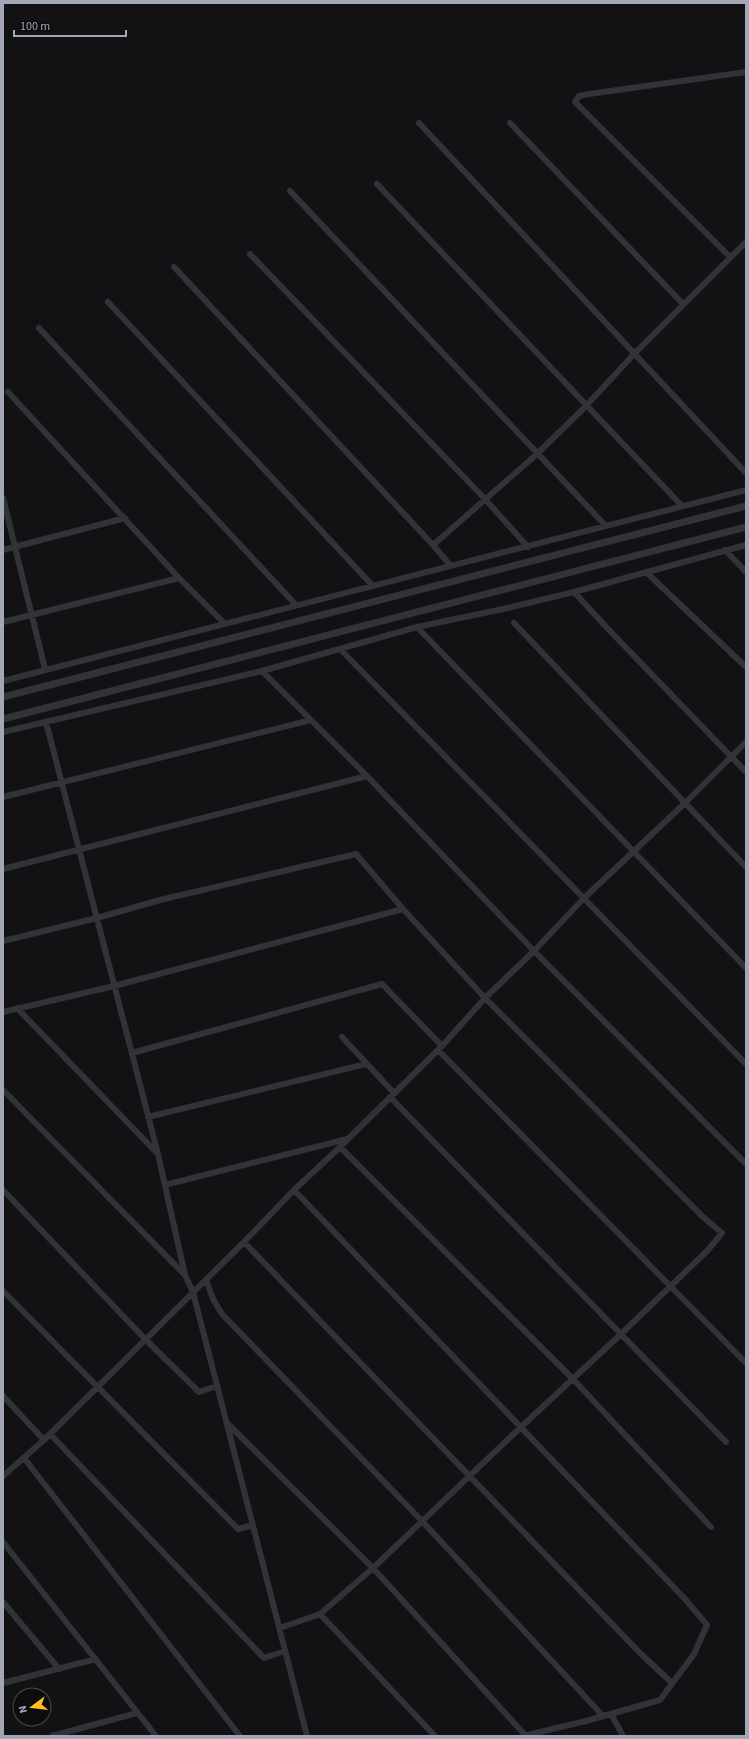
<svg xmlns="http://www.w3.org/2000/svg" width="749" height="1739" viewBox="0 0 749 1739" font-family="'Source Sans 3',sans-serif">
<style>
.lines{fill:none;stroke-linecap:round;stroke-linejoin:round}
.minor{stroke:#323339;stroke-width:6}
.tertiary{stroke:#323339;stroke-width:7}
</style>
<rect width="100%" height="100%" fill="#121214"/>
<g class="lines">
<path class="minor" d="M 419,123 L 746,473
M 510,123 L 683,304
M 377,184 L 682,506
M 290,191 L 605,525
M 250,254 L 485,499 L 528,547
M 730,257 L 575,102 L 579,96 L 589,94 L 746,72
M 174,267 L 433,545 L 450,565
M 108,302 L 372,585
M 39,328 L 296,605
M 8,392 L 179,578 L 225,624
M 3,498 L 45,669
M 433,545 L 537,454 L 587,405 L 634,354 L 746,242
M 3,550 L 125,518
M 725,550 L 746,572
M 646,572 L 746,667
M 574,592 L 610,631 L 746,772
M 3,622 L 179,578
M 514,623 L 746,867
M 417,627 L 746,968
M 341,650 L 746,1064
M 262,671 L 367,776 L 534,951 L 746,1164
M 3,681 L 746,490
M 46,722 L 158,1154 L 185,1275 L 193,1292 L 307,1736
M 3,732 L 262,671 L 417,627 L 503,609 L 574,592 L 746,545
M 3,797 L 311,720
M 3,869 L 367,776
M 3,941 L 97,918 L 160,900 L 356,854 L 403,909 L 485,998 L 702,1216 L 722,1233 L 707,1251 L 620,1335 L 521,1427 L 373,1568 L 320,1614 L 280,1628
M 17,1008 L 157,1153
M 3,1012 L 114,986 L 403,909
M 342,1037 L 394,1093
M 438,1050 L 746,1363
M 132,1053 L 382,984 L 442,1046
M 3,1090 L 184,1274
M 390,1097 L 726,1442
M 148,1117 L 366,1064
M 340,1147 L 573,1379 L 711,1527
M 165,1185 L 347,1139
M 3,1190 L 145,1339 L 199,1392 L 217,1386
M 294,1190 L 685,1599 L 707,1625 L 694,1654 L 660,1700 L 586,1721 L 523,1736
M 244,1242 L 641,1654 L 672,1683
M 206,1280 L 213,1299 L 222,1314 L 422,1521 L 603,1716
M 3,1291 L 238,1529 L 253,1525
M 3,1396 L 44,1440
M 227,1423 L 373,1568 L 525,1735
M 50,1434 L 264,1658 L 285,1651
M 24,1458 L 240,1736
M 3,1476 L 44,1440 L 244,1242 L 294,1190 L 340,1147 L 442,1046 L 485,998 L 534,951 L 583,899 L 685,803 L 746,742
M 3,1542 L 156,1736
M 3,1602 L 59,1669
M 320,1614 L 435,1736
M 3,1683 L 96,1659
M 611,1714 L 623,1736
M 52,1736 L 137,1713"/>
<path class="tertiary" d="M 3,697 L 746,506
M 3,719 L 746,527"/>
</g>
<rect width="749" height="1739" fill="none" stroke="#a2a7b6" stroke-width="8"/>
<g transform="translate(32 1707) rotate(255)"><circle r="19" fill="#0d0d0e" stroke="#494b51"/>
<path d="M0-3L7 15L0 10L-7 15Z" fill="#ffbf1e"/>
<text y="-6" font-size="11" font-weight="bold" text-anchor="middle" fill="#a2a7b6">N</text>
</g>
<path d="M14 30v6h112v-6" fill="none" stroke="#a2a7b6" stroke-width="2"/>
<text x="20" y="30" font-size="12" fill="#a2a7b6" stroke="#0d0d0e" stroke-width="3" paint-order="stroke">100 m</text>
</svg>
